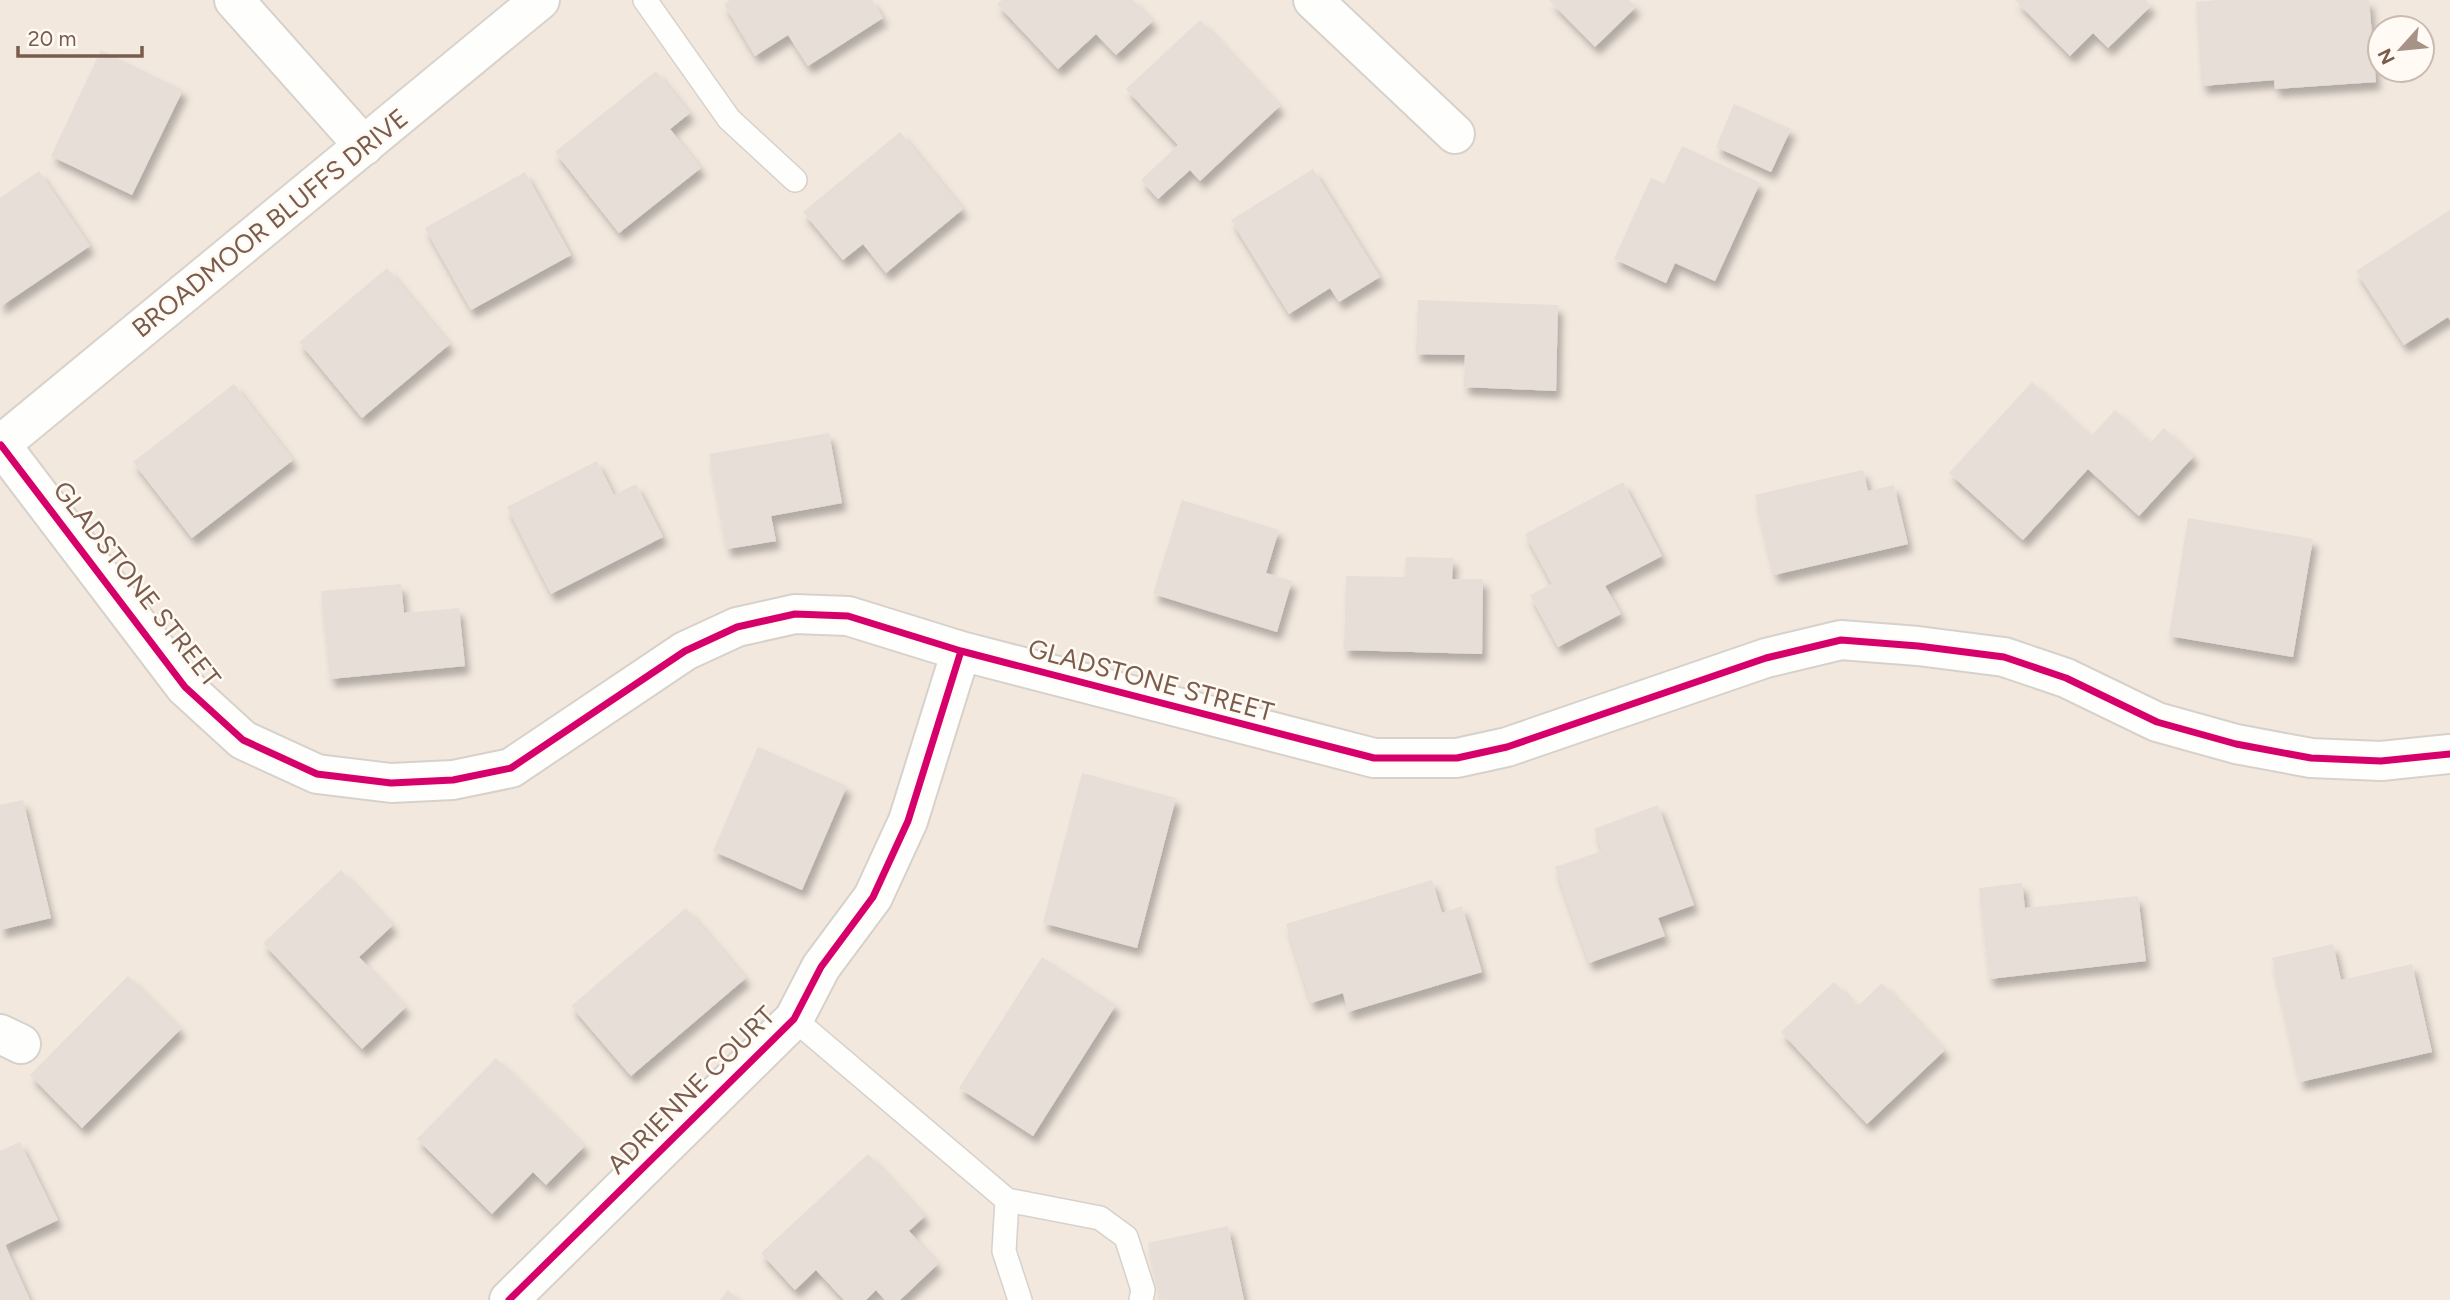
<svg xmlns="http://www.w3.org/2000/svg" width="2450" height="1300" viewBox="0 0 2450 1300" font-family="Figtree,sans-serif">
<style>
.residential{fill:#f2e8de;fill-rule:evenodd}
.building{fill:#e6ded7;filter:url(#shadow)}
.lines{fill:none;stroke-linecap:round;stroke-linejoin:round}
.lane-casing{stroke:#d7d1cb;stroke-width:26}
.street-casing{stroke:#d7d1cb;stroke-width:42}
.secondary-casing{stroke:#d9d2cb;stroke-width:42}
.lane{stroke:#fefefd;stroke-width:23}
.street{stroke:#fefefd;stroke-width:38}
.secondary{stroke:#fefefd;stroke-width:38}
.cycleway-casing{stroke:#fffaf3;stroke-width:11}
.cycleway{stroke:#d6006c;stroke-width:7}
.labels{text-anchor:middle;stroke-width:5;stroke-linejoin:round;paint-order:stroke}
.street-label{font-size:26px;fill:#7a5c4d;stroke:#fffaf3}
</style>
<defs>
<filter id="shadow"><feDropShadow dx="4.5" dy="8" stdDeviation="3.5" flood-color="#0004"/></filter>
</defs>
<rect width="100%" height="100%" fill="#f9f5f0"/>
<path class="residential" d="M 0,0 L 2450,0 L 2450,1300 L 0,1300 ZM 2380,28 L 2422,28 L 2422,70 L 2380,70 Z"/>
<path class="building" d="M 730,0 L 872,0 L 883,18 L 808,66 L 788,35 L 755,56 L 724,4 Z
M 1002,0 L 1133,0 L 1153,21 L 1116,55 L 1096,34 L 1058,69 L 997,4 Z
M 1549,0 L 1629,0 L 1636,7 L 1595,47 Z
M 2015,0 L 2146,0 L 2151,6 L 2108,48 L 2093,33 L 2070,56 Z
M 2218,0 L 2369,0 L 2376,82 L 2275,89 L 2274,80 L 2202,86 L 2196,2 Z
M 1200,20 L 1280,106 L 1200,181 L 1190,170 L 1158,199 L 1141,180 L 1178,145 L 1126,89 Z
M 101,50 L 183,90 L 132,195 L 51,156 Z
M 656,71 L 690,113 L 670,129 L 701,168 L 619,233 L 555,152 Z
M 1734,104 L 1791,129 L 1771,172 L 1716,147 Z
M 900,132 L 963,209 L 886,273 L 863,244 L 843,260 L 803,212 Z
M 1682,146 L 1760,183 L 1715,281 L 1675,263 L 1666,283 L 1614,259 L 1651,178 L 1664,184 Z
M 1313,169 L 1380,277 L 1339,302 L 1330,288 L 1289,314 L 1231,220 Z
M 39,171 L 90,246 L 0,307 L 0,198 Z
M 525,172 L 571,255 L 471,310 L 425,228 Z
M 2450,210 L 2450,320 L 2448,317 L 2404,345 L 2356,271 Z
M 387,268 L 450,344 L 362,418 L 299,342 Z
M 1418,300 L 1558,305 L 1556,391 L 1464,387 L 1465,355 L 1416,354 Z
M 2032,382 L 2091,436 L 2115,410 L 2150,443 L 2164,428 L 2194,456 L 2139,516 L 2088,469 L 2023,540 L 1949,473 Z
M 234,384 L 293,460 L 192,538 L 133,462 Z
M 829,433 L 842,503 L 771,516 L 776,541 L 727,549 L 709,454 Z
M 597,461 L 614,495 L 636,484 L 663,537 L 551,594 L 507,507 Z
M 1863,470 L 1868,491 L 1894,485 L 1908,544 L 1774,575 L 1755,495 Z
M 1623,482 L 1662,556 L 1605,586 L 1621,614 L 1558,647 L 1530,595 L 1552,584 L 1525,534 Z
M 1182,500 L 1279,530 L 1266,573 L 1292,581 L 1277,632 L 1153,594 Z
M 2188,518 L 2313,539 L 2293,657 L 2169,636 Z
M 1406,557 L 1453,558 L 1452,579 L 1483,579 L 1482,654 L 1344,650 L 1346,576 L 1405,577 Z
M 401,584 L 404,613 L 459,608 L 465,666 L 330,679 L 321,591 Z
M 758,747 L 847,786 L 802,890 L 713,851 Z
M 1082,773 L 1176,798 L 1137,948 L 1043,923 Z
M 23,800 L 51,918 L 0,930 L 0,805 Z
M 1658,805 L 1694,905 L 1658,918 L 1665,936 L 1589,963 L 1555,867 L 1602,851 L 1594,829 Z
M 341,870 L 393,925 L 359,957 L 406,1007 L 362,1049 L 263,943 Z
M 1432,880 L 1442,913 L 1462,906 L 1482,972 L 1348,1012 L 1343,993 L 1311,1003 L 1286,924 Z
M 2022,883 L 2025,908 L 2138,896 L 2146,961 L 1989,979 L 1979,888 Z
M 686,908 L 746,978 L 631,1076 L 571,1006 Z
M 2333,944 L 2341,980 L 2412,964 L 2432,1052 L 2300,1082 L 2272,958 Z
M 1042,957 L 1116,1005 L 1033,1136 L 959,1088 Z
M 128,976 L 181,1029 L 82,1128 L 30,1075 Z
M 1834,982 L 1857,1007 L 1882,983 L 1945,1050 L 1867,1124 L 1781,1032 Z
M 496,1058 L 585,1146 L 546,1185 L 533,1172 L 492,1214 L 417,1139 Z
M 20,1142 L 58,1220 L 5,1245 L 30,1300 L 0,1300 L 0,1151 Z
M 868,1154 L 925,1216 L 909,1231 L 938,1264 L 900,1300 L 885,1300 L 876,1290 L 866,1300 L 844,1300 L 816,1270 L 795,1290 L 761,1253 Z
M 1228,1226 L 1244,1300 L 1161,1300 L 1148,1243 Z
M 728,1290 L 739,1300 L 720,1300 Z"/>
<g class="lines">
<defs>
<path id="lane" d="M 645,0 L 729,119 L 795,180
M 794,1019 L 1007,1200 L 1004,1251 L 1020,1300
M 1007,1200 L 1100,1218 L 1126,1237 L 1143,1290 L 1141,1300"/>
<path id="street" d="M 234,0 L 364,146
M 1313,0 L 1455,134
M 1,445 L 185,687 L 243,740 L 317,774 L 391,783 L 453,780 L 511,768 L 685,651 L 737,627 L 795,614 L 848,616 L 961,651 L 1374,758 L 1457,758 L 1507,747 L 1766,658 L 1841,640 L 1918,646 L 2004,657 L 2066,678 L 2157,722 L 2236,744 L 2311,758 L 2381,761 L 2450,754
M 0,1034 L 21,1044
M 509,1300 L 794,1019 L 821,967 L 873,897 L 908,821 L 961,651"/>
<path id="secondary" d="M 0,445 L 540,0"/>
</defs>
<use href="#lane" class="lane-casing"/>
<use href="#street" class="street-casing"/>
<use href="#secondary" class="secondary-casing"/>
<use href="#lane" class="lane"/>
<use href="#street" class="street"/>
<use href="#secondary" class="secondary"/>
<defs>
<path id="cycleway" d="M 1,445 L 185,687 L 243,740 L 317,774 L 391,783 L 453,780 L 511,768 L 685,651 L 737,627 L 795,614 L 848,616 L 961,651 L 1374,758 L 1457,758 L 1507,747 L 1766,658 L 1841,640 L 1918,646 L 2004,657 L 2066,678 L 2157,722 L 2236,744 L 2311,758 L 2381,761 L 2450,754
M 509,1300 L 794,1019 L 821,967 L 873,897 L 908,821 L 961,651"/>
</defs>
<use href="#cycleway" class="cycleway-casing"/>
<use href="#cycleway" class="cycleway"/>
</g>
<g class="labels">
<g class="street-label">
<text transform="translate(270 223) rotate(-39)" y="9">BROADMOOR BLUFFS DRIVE</text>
<text transform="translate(137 584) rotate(52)" y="9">GLADSTONE STREET</text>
<text transform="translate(1151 680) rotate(15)" y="9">GLADSTONE STREET</text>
<text transform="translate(691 1090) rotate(-45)" y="9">ADRIENNE COURT</text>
</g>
</g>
<g transform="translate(2401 49) rotate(243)"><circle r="33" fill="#fffaf3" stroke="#cabbb1" stroke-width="2"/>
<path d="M0-5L12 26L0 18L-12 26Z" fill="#a69286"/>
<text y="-10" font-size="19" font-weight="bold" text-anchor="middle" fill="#7a5c4d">N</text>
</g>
<path d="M18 46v10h124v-10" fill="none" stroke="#7a5c4d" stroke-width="3.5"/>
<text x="28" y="46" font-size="21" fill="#7a5c4d" stroke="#fffaf3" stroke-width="5" paint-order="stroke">20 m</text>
</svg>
